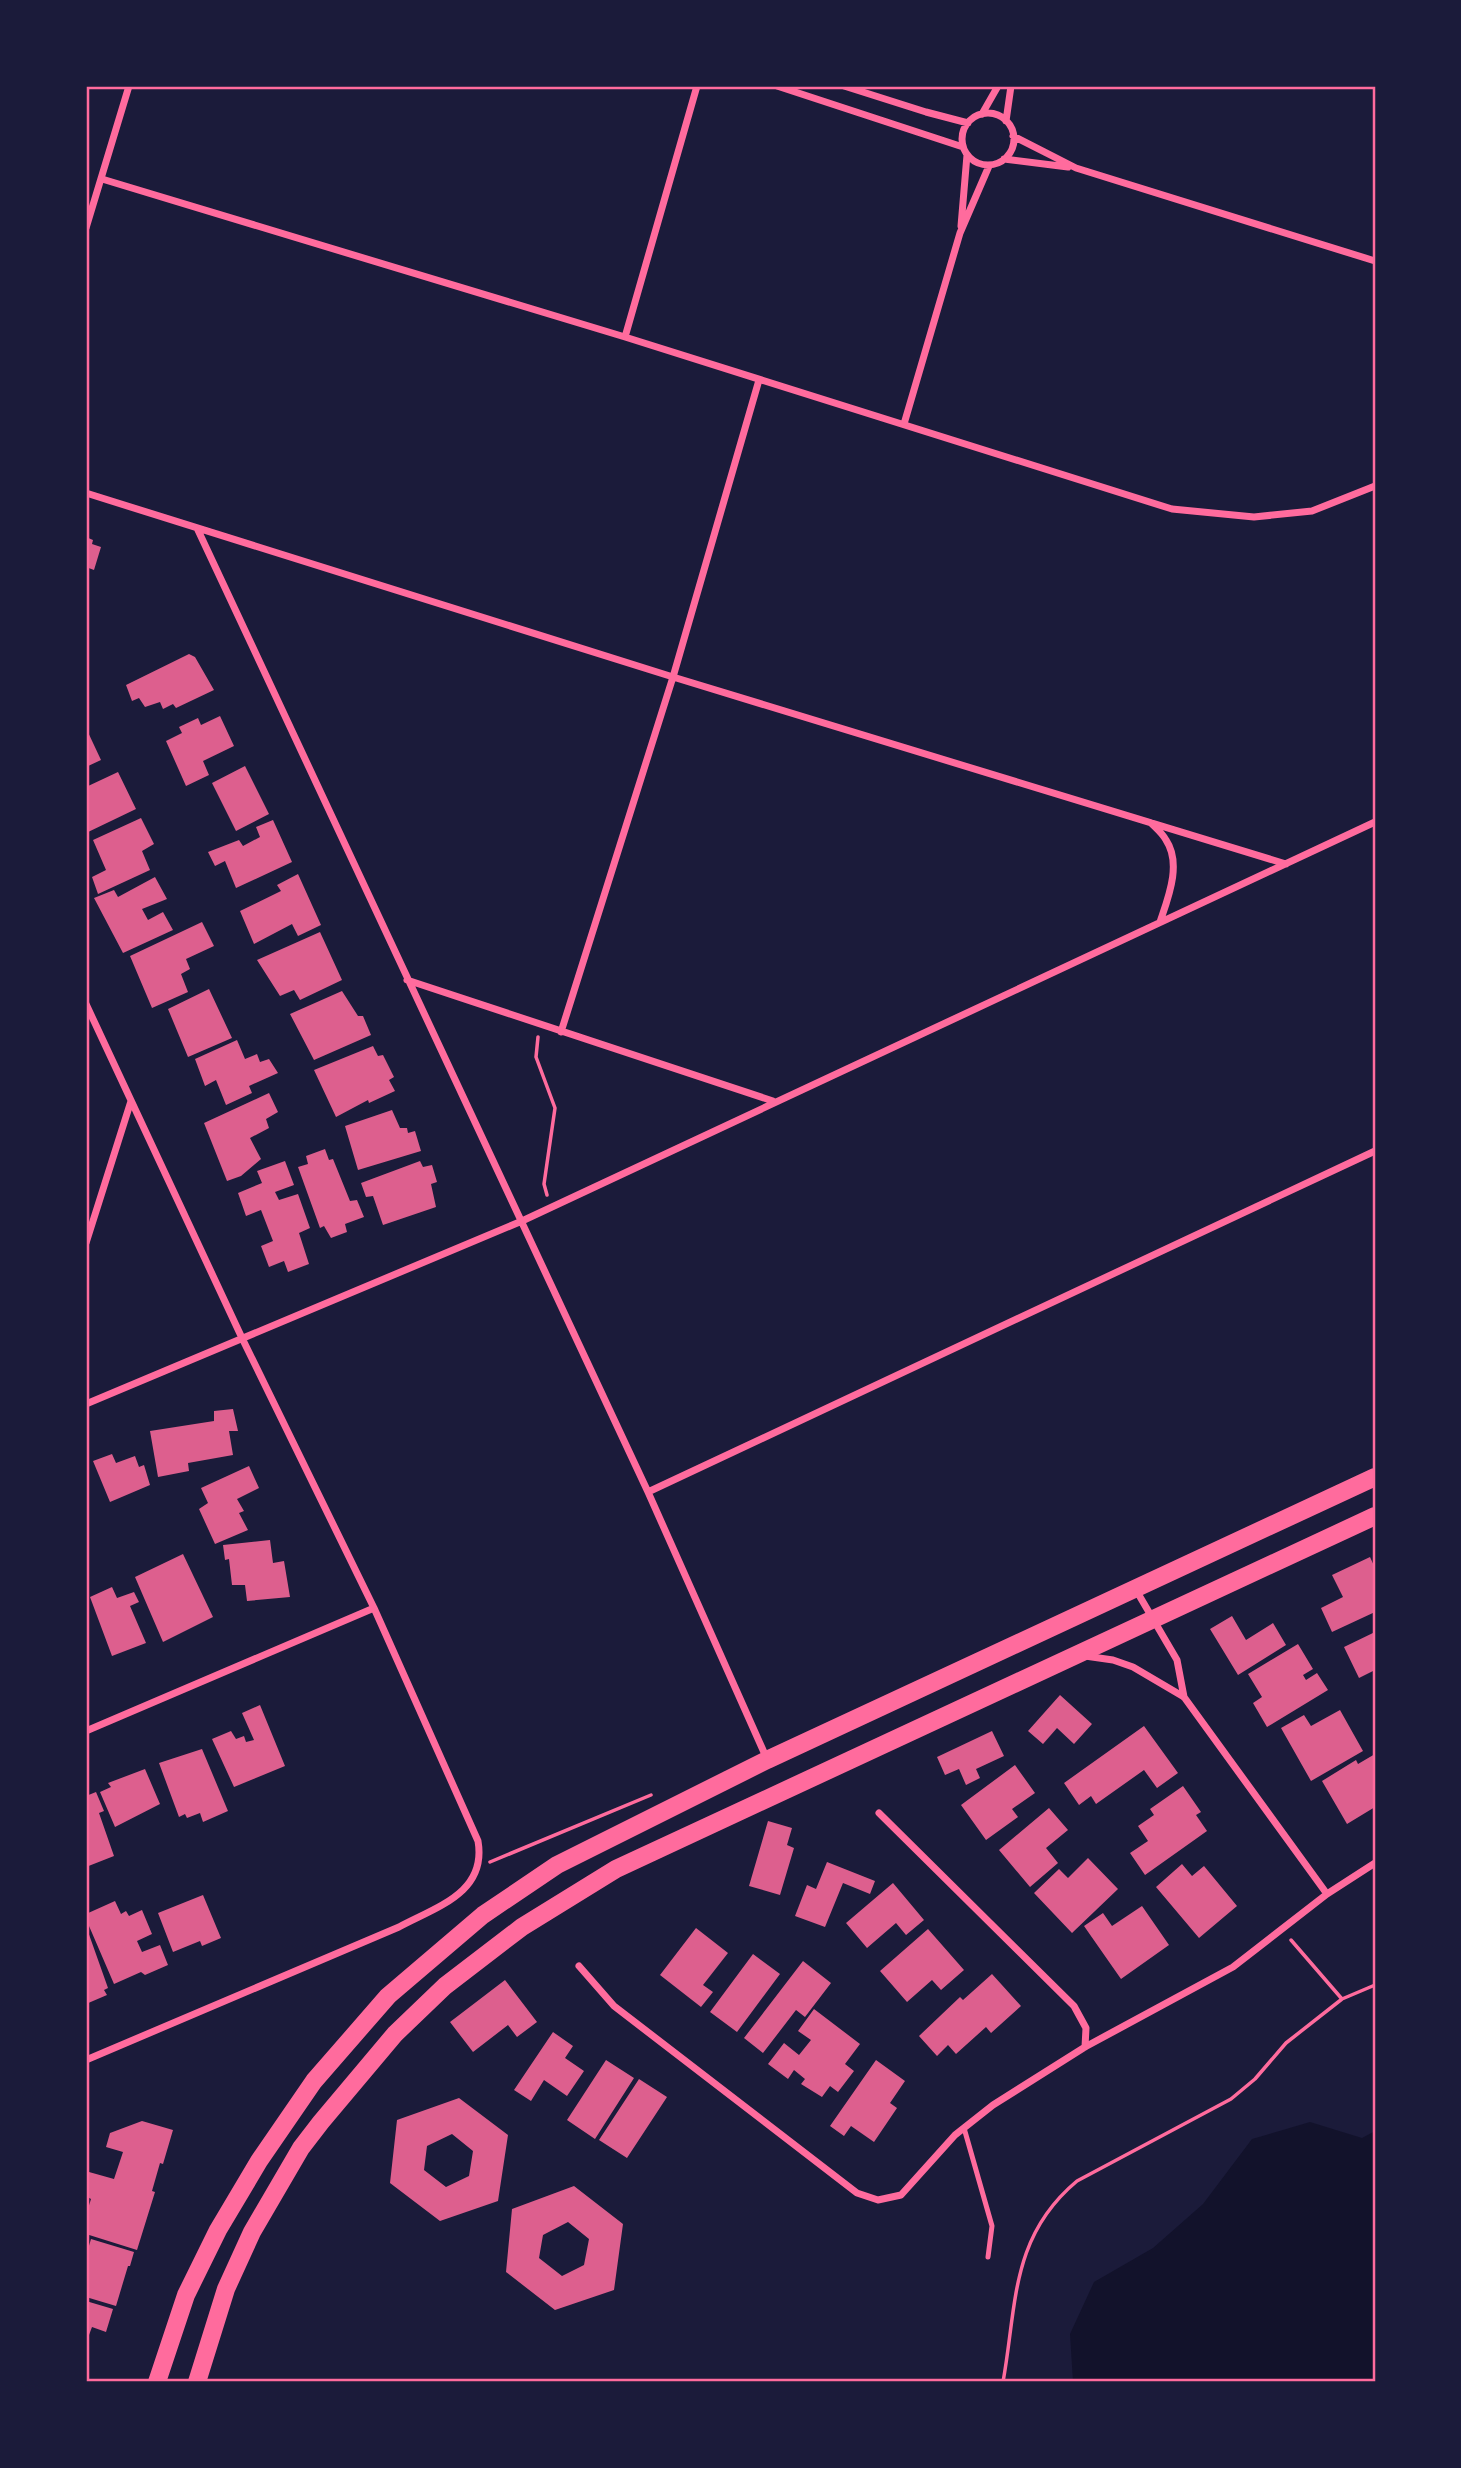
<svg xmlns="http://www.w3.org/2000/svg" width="1461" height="2468" viewBox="0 0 1461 2468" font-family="'PT Sans',sans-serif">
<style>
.water{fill:#12122b}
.building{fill:#dd5f8e;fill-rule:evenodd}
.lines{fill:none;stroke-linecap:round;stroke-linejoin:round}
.path{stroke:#ff6b9d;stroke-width:3.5}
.service{stroke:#ff6b9d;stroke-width:5}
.minor{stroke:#ff6b9d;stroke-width:7}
.primary{stroke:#ff6b9d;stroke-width:18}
.neatline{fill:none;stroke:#ff6b9d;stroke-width:2.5}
</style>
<rect width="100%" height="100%" fill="#1b1b3a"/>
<path class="water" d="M 1310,2122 L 1362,2138 L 1375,2131 L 1375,2382 L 1073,2382 L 1070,2334 L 1094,2282 L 1153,2248 L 1203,2204 L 1252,2139 Z"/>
<path class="building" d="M 86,537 L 93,540 L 92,544 L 101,547 L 94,570 L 86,567 Z
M 189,654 L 195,657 L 214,690 L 176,708 L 173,704 L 163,709 L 160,702 L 145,707 L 139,698 L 132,701 L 126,685 Z
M 220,716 L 234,746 L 203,761 L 209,775 L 186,786 L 166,741 L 182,733 L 179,727 L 198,718 L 201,725 Z
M 86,728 L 101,760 L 86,767 Z
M 245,766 L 269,814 L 236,831 L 212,783 Z
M 118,772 L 136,809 L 86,833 L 86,787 Z
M 141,818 L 154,844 L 142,851 L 150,870 L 98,894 L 92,877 L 106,870 L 93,840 Z
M 273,820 L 292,862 L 236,888 L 225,861 L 215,866 L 208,852 L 239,840 L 243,846 L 260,837 L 256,827 Z
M 298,874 L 321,925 L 298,936 L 292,924 L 254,944 L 240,911 L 281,891 L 277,885 Z
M 155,877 L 167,899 L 142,909 L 148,920 L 163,912 L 173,930 L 123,953 L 94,898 L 114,890 L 118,897 Z
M 202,922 L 214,946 L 186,959 L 190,969 L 181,974 L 188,992 L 152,1008 L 130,956 Z
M 320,932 L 342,980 L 300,1000 L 294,990 L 280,996 L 257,960 Z
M 209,989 L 232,1038 L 188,1057 L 168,1009 Z
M 342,991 L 358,1016 L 363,1016 L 371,1035 L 314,1060 L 290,1014 Z
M 237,1040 L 245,1059 L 257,1054 L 260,1062 L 269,1059 L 278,1073 L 249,1086 L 252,1093 L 226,1105 L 216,1080 L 205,1086 L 195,1059 Z
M 373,1046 L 378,1056 L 383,1055 L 394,1077 L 389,1080 L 395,1091 L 369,1103 L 368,1100 L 336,1117 L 314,1070 Z
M 269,1093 L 278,1112 L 266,1119 L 269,1128 L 250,1138 L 261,1159 L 241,1176 L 227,1181 L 204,1123 Z
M 392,1110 L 400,1128 L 407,1128 L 408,1133 L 415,1131 L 421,1151 L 358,1170 L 345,1126 Z
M 325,1149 L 329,1160 L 333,1159 L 350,1201 L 357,1200 L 364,1217 L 345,1224 L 347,1232 L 331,1238 L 324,1226 L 320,1228 L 298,1167 L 308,1164 L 306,1156 Z
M 285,1161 L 294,1185 L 275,1192 L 279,1200 L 298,1194 L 310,1228 L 299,1233 L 309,1264 L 288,1272 L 284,1261 L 269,1267 L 261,1246 L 273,1241 L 261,1210 L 246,1216 L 238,1193 L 262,1183 L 257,1171 Z
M 420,1161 L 423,1167 L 432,1165 L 437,1182 L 431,1184 L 436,1207 L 383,1225 L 373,1196 L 366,1197 L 361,1183 Z
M 233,1409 L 238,1431 L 229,1431 L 233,1455 L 188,1463 L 189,1471 L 158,1477 L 150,1431 L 214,1421 L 214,1411 Z
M 112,1454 L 116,1463 L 135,1456 L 139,1467 L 144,1465 L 150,1485 L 110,1502 L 93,1461 Z
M 249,1466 L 259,1488 L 237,1499 L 244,1511 L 239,1513 L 248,1530 L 215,1544 L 199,1509 L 208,1503 L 201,1488 Z
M 270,1540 L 273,1563 L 284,1561 L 290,1597 L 247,1601 L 245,1585 L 232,1585 L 229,1559 L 225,1560 L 223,1545 Z
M 183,1554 L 213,1617 L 163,1642 L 135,1577 Z
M 1370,1557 L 1375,1568 L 1375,1612 L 1332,1632 L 1321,1608 L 1343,1597 L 1332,1575 Z
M 112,1587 L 117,1598 L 134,1592 L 139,1602 L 130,1606 L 146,1643 L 112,1656 L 90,1597 Z
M 1232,1616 L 1246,1640 L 1273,1623 L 1286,1645 L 1238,1675 L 1210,1629 Z
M 1375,1632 L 1375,1670 L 1359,1678 L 1344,1647 Z
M 1298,1644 L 1313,1669 L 1303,1675 L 1306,1680 L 1317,1673 L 1328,1690 L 1267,1727 L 1253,1703 L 1262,1697 L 1248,1674 Z
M 1060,1695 L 1092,1724 L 1074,1744 L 1057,1728 L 1043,1744 L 1028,1731 Z
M 260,1705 L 285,1766 L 234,1787 L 212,1739 L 231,1731 L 236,1739 L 244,1736 L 246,1742 L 254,1740 L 242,1713 Z
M 1340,1710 L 1363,1751 L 1311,1781 L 1281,1728 L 1304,1715 L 1311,1726 Z
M 1144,1726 L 1178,1773 L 1157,1788 L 1144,1770 L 1096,1804 L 1091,1796 L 1079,1805 L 1064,1783 Z
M 992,1731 L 1004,1756 L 976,1769 L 980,1778 L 966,1785 L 959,1769 L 945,1775 L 937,1757 Z
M 202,1749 L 228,1811 L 203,1822 L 200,1813 L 187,1818 L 185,1814 L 179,1817 L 159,1763 Z
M 1375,1754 L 1375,1807 L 1347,1824 L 1322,1781 L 1356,1760 L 1358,1764 Z
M 1015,1765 L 1035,1793 L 1012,1809 L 1018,1817 L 986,1840 L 961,1805 Z
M 145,1769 L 160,1804 L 115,1827 L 100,1792 L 111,1787 L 108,1783 Z
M 1183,1786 L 1201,1812 L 1196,1815 L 1207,1831 L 1145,1875 L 1130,1853 L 1148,1841 L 1138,1826 L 1154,1815 L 1150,1809 Z
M 96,1792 L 104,1811 L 99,1813 L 114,1856 L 86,1867 L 86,1796 Z
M 1049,1808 L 1068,1830 L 1046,1848 L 1058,1863 L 1030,1887 L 999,1850 Z
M 768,1821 L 792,1828 L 787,1845 L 794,1848 L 780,1895 L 749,1886 Z
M 1088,1858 L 1118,1889 L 1072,1933 L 1034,1893 L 1059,1869 L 1068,1878 Z
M 827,1862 L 875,1881 L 870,1894 L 843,1883 L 825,1927 L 795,1916 L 807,1885 L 816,1889 Z
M 1182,1864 L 1192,1876 L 1204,1866 L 1237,1906 L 1199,1938 L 1156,1887 Z
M 893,1883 L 924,1920 L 906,1935 L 896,1923 L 867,1948 L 846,1923 Z
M 203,1895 L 221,1938 L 202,1946 L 200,1941 L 173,1952 L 158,1913 Z
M 115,1901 L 121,1914 L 126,1911 L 129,1916 L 142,1910 L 152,1934 L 137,1941 L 142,1952 L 160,1945 L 168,1965 L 145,1975 L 141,1972 L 114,1984 L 86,1919 L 86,1914 Z
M 1142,1906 L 1169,1945 L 1121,1979 L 1084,1926 L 1103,1913 L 1112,1926 Z
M 86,1926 L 108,1988 L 104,1990 L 107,1995 L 86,2004 Z
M 696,1928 L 728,1953 L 703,1985 L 713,1992 L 701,2007 L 660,1975 Z
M 928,1929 L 964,1970 L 941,1990 L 932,1980 L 907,2002 L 880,1971 Z
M 753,1954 L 780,1974 L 737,2032 L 710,2012 Z
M 803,1961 L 831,1983 L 805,2017 L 796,2010 L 763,2053 L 744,2038 Z
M 992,1974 L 1021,2006 L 991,2033 L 986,2027 L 956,2054 L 948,2045 L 937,2056 L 919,2036 L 960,1997 L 963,2000 Z
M 505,1980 L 537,2022 L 517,2037 L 508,2025 L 473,2052 L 450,2022 Z
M 814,2009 L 860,2044 L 845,2064 L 854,2071 L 838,2092 L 830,2086 L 822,2097 L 801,2084 L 805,2079 L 794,2070 L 788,2079 L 768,2064 L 784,2043 L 799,2055 L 811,2040 L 798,2031 Z
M 553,2032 L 573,2046 L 565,2058 L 584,2071 L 567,2096 L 544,2080 L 531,2101 L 514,2090 Z
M 606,2060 L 634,2078 L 595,2139 L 567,2120 Z
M 876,2060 L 905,2081 L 890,2103 L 897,2108 L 874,2142 L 851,2126 L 844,2136 L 830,2126 Z
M 639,2079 L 667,2097 L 627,2158 L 599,2140 Z
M 459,2098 L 508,2135 L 498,2201 L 440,2221 L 390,2183 L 397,2120 ZM 452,2134 L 473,2151 L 469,2176 L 446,2187 L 424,2170 L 427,2146 Z
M 142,2121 L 173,2130 L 163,2164 L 160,2163 L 152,2191 L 155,2192 L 137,2250 L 86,2234 L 86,2215 L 91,2199 L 86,2196 L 86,2184 L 89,2172 L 114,2179 L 123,2152 L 106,2147 L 110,2133 Z
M 574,2186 L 623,2224 L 614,2290 L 555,2310 L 506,2272 L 512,2209 ZM 568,2222 L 589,2239 L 584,2265 L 562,2276 L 539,2258 L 543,2235 Z
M 91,2239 L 134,2252 L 130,2266 L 128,2266 L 116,2306 L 86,2297 L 86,2256 Z
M 86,2301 L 113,2309 L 106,2332 L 92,2327 L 89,2335 L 86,2334 Z"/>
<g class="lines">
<path class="path" d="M 538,1037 L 536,1057 L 555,1108 L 544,1184 L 547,1195
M 490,1862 L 651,1795
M 1291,1940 L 1342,1999
M 1003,2382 C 1017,2305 1010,2237 1077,2181 L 1231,2099 L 1255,2079 L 1286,2043 L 1342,1999 L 1375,1985"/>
<path class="service" d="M 964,2128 L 992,2226 L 988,2257"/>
<path class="minor" d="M 777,86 L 963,147
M 844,86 L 926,112 L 968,123
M962 139a26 26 0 1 1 52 0a26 26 0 1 1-52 0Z
M 982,114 L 998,86
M 1006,121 L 1011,86
M 1013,136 L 1076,168 L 1375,261
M 1004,159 L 1068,167
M 102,179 L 625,337 L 1172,509 L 1254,517 L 1312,511 L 1375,486
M 961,226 L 967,155
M 86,228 L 129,86
M 625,337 L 697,86
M 904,424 L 960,233 L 989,166
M 86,493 L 673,677 L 1286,864
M 197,528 L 648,1492 L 767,1759
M 1151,823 C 1156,828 1163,834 1166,840 C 1182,864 1168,898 1160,922
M 407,980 L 773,1101
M 86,1004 L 242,1338 L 374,1608 L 478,1841 C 487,1893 436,1907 399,1927 L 86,2060
M 561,1032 L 673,677 L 759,380
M 86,1243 L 131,1101
M 86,1404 L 522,1221 L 1375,822
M 648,1492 L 1375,1151
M 1136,1590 L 1177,1660 L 1184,1697
M 1085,1656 L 1113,1660 L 1133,1667 L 1184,1697 L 1327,1894
M 86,1731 L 374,1608
M 879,1813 L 1074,2006 L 1086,2028 L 1085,2047
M 579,1966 L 614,2006 L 857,2193 L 878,2200 L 901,2195 L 955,2135 L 993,2105 L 1085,2047 L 1233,1967 L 1327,1894 L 1375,1863"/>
<path class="primary" d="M 157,2382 L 186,2295 L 218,2230 L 259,2161 L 314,2081 L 388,1996 L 483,1915 L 557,1865 L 767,1760 L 1375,1477
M 197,2382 L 226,2289 L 252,2232 L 301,2148 L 321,2122 L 395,2034 L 445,1986 L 522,1927 L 616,1869 L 1375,1516"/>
</g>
<rect width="1461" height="2468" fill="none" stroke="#1b1b3a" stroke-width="175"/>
<rect x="88" y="88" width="1286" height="2292" class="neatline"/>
</svg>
